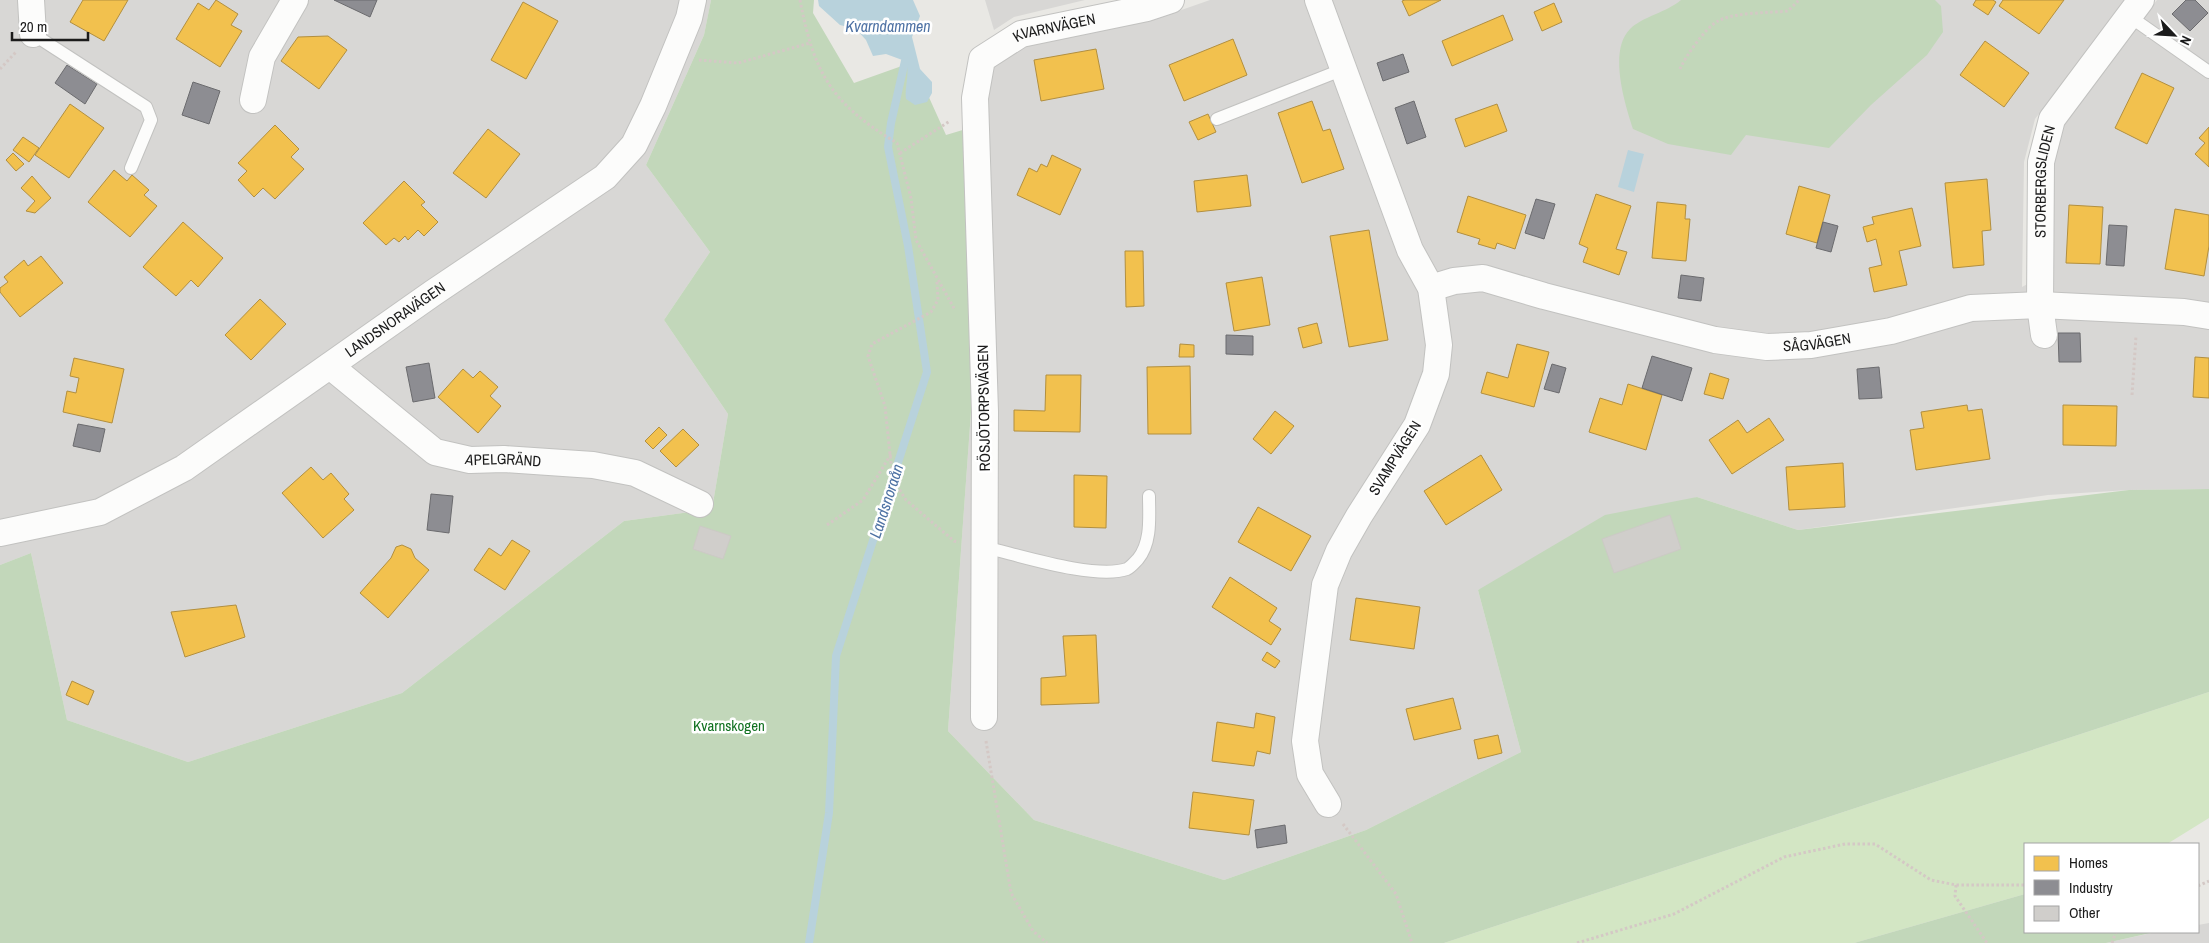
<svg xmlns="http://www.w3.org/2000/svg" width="2209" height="943" viewBox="0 0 2209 943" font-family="'Archivo Narrow',sans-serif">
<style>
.residential{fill:#d8d7d5}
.grass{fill:#d3e6c4}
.forest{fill:#c2d7ba}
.water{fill:#b8d2dc}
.homes{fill:#f2c14e;stroke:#b28f3f}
.industry{fill:#8d8d92;stroke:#6b6b6e}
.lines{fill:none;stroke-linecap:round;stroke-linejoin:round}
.stream{stroke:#b8d2dc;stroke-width:8}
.building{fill:#d0cecb;stroke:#cccac5}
.service-casing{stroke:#c2c2c0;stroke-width:14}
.minor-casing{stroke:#c2c2c0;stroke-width:28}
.path{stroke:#d4c8c5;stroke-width:3;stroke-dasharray:2.5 2.5;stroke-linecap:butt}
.service{stroke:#fcfcfb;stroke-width:12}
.minor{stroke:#fcfcfb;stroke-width:26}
.labels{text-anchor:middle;stroke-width:5;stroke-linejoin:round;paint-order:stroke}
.street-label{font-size:15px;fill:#1b1b1b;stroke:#fff}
.park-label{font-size:15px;fill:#117121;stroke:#fff}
.water-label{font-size:16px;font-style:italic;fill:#4e72a4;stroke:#fff}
</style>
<rect width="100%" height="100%" fill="#e9e8e4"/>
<path class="residential" d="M 0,0 L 711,0 L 704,35 L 646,165 L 710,252 L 664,320 L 728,414 L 712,509 L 624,521 L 402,693 L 188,762 L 67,720 L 31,553 L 0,565 Z
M 985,0 L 1085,0 L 1014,17 L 994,30 Z
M 1210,0 L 2126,0 L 2035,119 L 2024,162 L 2022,287 L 2044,275 L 2052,145 L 2068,112 L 2157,0 L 2209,0 L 2209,489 L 2129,490 L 2048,495 L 1798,530 L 1697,497 L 1478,590 L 1521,752 L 1366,830 L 1224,880 L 1034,820 L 948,731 L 980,287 L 985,72 L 1019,44 L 1150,21 Z
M 2209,923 L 2209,943 L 2106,943 L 2156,932 L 2198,932 L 2198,925 Z"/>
<path class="grass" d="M 2209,692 L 2209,818 L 2167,844 L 2025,844 L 2025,894 L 1854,943 L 1444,943 Z"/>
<path class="forest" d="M 711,0 L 814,0 L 813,13 L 854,83 L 913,62 L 946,135 L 966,129 L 980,287 L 948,731 L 1034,820 L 1224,880 L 1366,830 L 1521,752 L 1478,590 L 1605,515 L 1697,497 L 1798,530 L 2129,490 L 2209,489 L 2209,692 L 1444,943 L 0,943 L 0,565 L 31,553 L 67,720 L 188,762 L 402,693 L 624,521 L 712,509 L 728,414 L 664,320 L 710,252 L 646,165 L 704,35 Z
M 1681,0 L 1935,0 L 1941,6 L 1943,32 L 1927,55 L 1871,105 L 1829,148 L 1746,135 L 1731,155 L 1668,144 L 1633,129 C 1625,104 1608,51 1630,29 C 1642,17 1667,12 1681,0 Z
M 2025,894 L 2025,932 L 2155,932 L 2106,943 L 1854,943 Z"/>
<path class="water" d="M 818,0 L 913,0 L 920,16 L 912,37 L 920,69 L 932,82 L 932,93 L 927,102 L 915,105 L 906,99 C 904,87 911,71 905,61 L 886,54 L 873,56 L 866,40 L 856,29 L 840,25 L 819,6 Z
M 1628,150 L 1644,154 L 1634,192 L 1618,187 Z"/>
<path class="homes" d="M 83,0 L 128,0 L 104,41 L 70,22 Z
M 216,0 L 238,14 L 231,25 L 242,31 L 220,67 L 176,39 L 198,3 L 209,10 Z
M 1405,0 L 1441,0 L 1409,16 L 1402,1 Z
M 1976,0 L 1993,0 L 1996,2 L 1988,15 L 1973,5 Z
M 2003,0 L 2064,0 L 2039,34 L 1999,6 Z
M 523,2 L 558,21 L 526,79 L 491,60 Z
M 1554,3 L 1562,22 L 1542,31 L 1534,12 Z
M 1503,15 L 1513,40 L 1452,66 L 1442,41 Z
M 328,36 L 347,50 L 319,89 L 281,61 L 298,37 Z
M 1233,39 L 1247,75 L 1184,101 L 1169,65 Z
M 1985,41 L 2029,73 L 2004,107 L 1960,75 Z
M 1096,49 L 1104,89 L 1041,101 L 1034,60 Z
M 2142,73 L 2174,88 L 2147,144 L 2115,128 Z
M 1312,101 L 1323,131 L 1330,129 L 1344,169 L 1302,183 L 1278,113 Z
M 70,104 L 104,128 L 69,178 L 35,155 Z
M 1497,104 L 1507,131 L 1465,147 L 1455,119 Z
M 1208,114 L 1216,132 L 1198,140 L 1189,122 Z
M 275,125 L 299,149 L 291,157 L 304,169 L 275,199 L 263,188 L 254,197 L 238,180 L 247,171 L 238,163 Z
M 2209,127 L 2209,167 L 2195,154 L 2205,143 L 2199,138 Z
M 488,129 L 520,154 L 486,198 L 453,173 Z
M 23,137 L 39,148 L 29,162 L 13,150 Z
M 13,153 L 24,164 L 16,171 L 6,160 Z
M 1052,155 L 1081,169 L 1060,215 L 1017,195 L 1029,168 L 1037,172 L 1041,164 L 1047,167 Z
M 114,170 L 127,181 L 132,175 L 149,190 L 144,195 L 157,206 L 130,237 L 88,202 Z
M 1247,175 L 1251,206 L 1197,212 L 1194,181 Z
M 32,176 L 51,198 L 35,213 L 26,211 L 35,201 L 21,188 Z
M 1987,179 L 1991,230 L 1982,231 L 1984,265 L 1953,268 L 1945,183 Z
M 404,181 L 425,202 L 421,205 L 438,222 L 424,236 L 418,230 L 408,240 L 405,236 L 399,242 L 394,238 L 386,245 L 363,223 Z
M 1799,186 L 1830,195 L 1817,243 L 1786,234 Z
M 1596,194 L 1631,206 L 1616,249 L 1627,252 L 1619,275 L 1583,262 L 1588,248 L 1579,244 Z
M 1468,196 L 1526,215 L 1515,249 L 1497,243 L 1495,249 L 1478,244 L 1480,239 L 1457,232 Z
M 1657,202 L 1686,205 L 1685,219 L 1690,219 L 1686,261 L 1652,258 Z
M 2069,205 L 2103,207 L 2100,264 L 2066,263 Z
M 1912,208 L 1921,246 L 1899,251 L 1907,285 L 1874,292 L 1869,268 L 1882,265 L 1876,239 L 1867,242 L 1863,227 L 1874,224 L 1872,217 Z
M 2175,209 L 2209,215 L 2209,246 L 2204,276 L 2165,269 Z
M 183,222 L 223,258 L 198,287 L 191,280 L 176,296 L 143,267 Z
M 1369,230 L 1388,340 L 1349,347 L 1330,236 Z
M 1125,251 L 1143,251 L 1144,306 L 1126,307 Z
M 41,256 L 63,283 L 20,317 L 0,292 L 0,288 L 8,282 L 4,277 L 24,260 L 28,266 Z
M 1262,277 L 1270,325 L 1234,331 L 1226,283 Z
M 260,299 L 286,324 L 251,360 L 225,335 Z
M 1317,323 L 1322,343 L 1303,348 L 1298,328 Z
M 1180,344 L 1194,345 L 1194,357 L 1179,357 Z
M 1517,344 L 1549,352 L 1534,407 L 1481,393 L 1487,372 L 1508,378 Z
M 2195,357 L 2209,358 L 2209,398 L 2193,397 Z
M 74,358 L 124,369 L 112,423 L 63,412 L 67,391 L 76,393 L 79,378 L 70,376 Z
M 1190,366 L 1191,434 L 1148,434 L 1147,367 Z
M 463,369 L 473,378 L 480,371 L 498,387 L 490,396 L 501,406 L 478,433 L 438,397 Z
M 1710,373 L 1729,379 L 1723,399 L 1704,394 Z
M 1046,375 L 1081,375 L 1080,432 L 1014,431 L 1014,410 L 1045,411 Z
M 1628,384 L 1662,395 L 1646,450 L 1589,432 L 1600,398 L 1622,405 Z
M 1967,405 L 1968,411 L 1982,409 L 1990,459 L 1916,470 L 1910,430 L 1924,428 L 1921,412 Z
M 2063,405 L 2117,406 L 2116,446 L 2063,445 Z
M 1275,411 L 1294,426 L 1271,454 L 1253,439 Z
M 1769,418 L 1784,440 L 1732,474 L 1709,440 L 1738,420 L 1747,433 Z
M 659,427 L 667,435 L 653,449 L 645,441 Z
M 683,429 L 699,445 L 676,467 L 660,451 Z
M 1481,455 L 1502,490 L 1446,525 L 1424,491 Z
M 1843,463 L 1845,507 L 1789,510 L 1786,467 Z
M 311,467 L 323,480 L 331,473 L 349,494 L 344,499 L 354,510 L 323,538 L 282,493 Z
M 1074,475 L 1107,476 L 1106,528 L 1074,527 Z
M 1258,507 L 1311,536 L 1291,571 L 1238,542 Z
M 512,540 L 530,551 L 505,590 L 474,570 L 489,548 L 501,556 Z
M 402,545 L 411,549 L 415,558 L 429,570 L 388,618 L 360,593 L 391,558 L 396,547 Z
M 1230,577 L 1277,608 L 1269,621 L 1281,629 L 1271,645 L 1212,607 Z
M 1356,598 L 1420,607 L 1414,649 L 1350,640 Z
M 236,605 L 245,637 L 185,657 L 171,612 Z
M 1096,635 L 1099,703 L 1041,705 L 1041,678 L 1066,676 L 1063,636 Z
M 1267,652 L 1280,661 L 1275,668 L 1262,660 Z
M 72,681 L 94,691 L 88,705 L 66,695 Z
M 1453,698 L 1461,729 L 1414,740 L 1406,709 Z
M 1256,713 L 1275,717 L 1270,754 L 1257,751 L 1254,766 L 1212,761 L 1217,722 L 1254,728 Z
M 1498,735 L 1502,753 L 1478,759 L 1474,740 Z
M 1193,792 L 1254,800 L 1249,835 L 1189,828 Z"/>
<path class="industry" d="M 334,0 L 377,0 L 370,17 Z
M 2186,0 L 2195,0 L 2208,13 L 2190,31 L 2172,14 Z
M 1403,54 L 1409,72 L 1383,81 L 1377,63 Z
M 67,65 L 97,84 L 85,104 L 55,83 Z
M 193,82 L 220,91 L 209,124 L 182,115 Z
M 1414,101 L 1426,137 L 1407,144 L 1395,108 Z
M 1536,199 L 1555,204 L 1544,239 L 1525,233 Z
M 1823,222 L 1838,226 L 1831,252 L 1816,248 Z
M 2109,225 L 2127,226 L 2124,266 L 2106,265 Z
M 1681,275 L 1704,278 L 1701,301 L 1678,298 Z
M 2058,333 L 2080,333 L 2081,362 L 2059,362 Z
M 1226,335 L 1253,336 L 1253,355 L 1226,354 Z
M 1652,356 L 1692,368 L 1682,401 L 1642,388 Z
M 429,363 L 435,398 L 413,402 L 406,367 Z
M 1552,364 L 1566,368 L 1559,393 L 1544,389 Z
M 1879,367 L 1882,398 L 1859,399 L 1857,369 Z
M 78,424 L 105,429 L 100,452 L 73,446 Z
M 431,494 L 453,496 L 449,533 L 427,530 Z
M 1285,825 L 1287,843 L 1257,848 L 1255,830 Z"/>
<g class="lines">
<path class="stream" d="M 809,943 L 829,813 L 836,656 L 927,372 L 908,246 L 888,147 L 891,123 L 905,61"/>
</g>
<path class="building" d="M 1670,515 L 1681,549 L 1614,573 L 1602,539 Z
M 700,526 L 731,536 L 723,559 L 693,549 Z"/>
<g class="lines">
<defs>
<path id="service" d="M 2129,16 L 2209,72
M 33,34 L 146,107 L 151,120 L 131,168
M 1217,119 L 1344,69
M 984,547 C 1019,555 1095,580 1127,569 C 1131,567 1135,562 1138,559 C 1152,542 1149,516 1149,496"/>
<g id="minor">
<path d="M 31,0 L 33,34"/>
<path d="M 1318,0 L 1410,250 L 1431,288 L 1439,345 L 1436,374 L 1417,425 L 1359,516 L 1339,551 L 1325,585 L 1305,741 L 1310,774 L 1328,804"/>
<path d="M 253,100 L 262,57 L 295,0"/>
<path id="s1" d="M 1431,288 L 1454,281 L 1483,278 L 1544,296 L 1715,340 L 1767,347 L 1811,345 L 1891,331 L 1971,308 L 2040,305 L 2184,312 L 2209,316"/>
<path id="s2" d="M 2044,335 L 2040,305 L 2041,162 L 2052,119 L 2141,0"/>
<path id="s3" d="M 330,366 L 435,452 L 470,460 L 504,459 L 593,465 L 635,473 L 700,504"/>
<path id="s4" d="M 0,533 L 100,512 L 184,468 L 433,293 L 605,177 L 634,145 L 653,106 L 689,18 L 693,0"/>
<path id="s5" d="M 984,717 L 985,412 L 975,98 L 982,59 L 1021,34 L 1147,8 L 1171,0"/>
</g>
</defs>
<use href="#service" class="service-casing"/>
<use href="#minor" class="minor-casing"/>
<path class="path" d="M 800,0 C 814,74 832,104 897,143 L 911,198 L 916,240 L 955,310
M 699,60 L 738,63 L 810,43
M 0,69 L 16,52
M 1680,69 C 1685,57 1706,27 1718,21 C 1735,12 1769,13 1788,11 L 1799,0
M 900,153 L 950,121
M 937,282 L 938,300 L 931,312 L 872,344 L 868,356 L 885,406 L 891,464 L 899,489 L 906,500 L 954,541 L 959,542
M 2132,395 L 2136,336
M 827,525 L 863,500 L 891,454
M 986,741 L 1011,893 L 1033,931 L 1047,943
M 1343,824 L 1396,894 L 1412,943
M 1956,885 L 1955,896 L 1987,943
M 2198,886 L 2209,881
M 1577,943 L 1674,914 L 1784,857 L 1845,844 L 1875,844 L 1931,880 L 1956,885 L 2025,885
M 2112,943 L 2116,932"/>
<use href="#service" class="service"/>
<use href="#minor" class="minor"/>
</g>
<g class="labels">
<g class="street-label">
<text dy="5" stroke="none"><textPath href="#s5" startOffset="739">KVARNVÄGEN</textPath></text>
<text dy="5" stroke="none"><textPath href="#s2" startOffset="154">STORBERGSLIDEN</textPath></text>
<text dy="5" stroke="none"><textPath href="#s4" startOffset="455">LANDSNORAVÄGEN</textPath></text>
<text dy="5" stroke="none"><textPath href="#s1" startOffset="396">SÅGVÄGEN</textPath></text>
<text transform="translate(984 408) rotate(-91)" y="5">RÖSJÖTORPSVÄGEN</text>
<text transform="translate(1395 458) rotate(-58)" y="5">SVAMPVÄGEN</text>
<text dy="5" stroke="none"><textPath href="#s3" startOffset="205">APELGRÄND</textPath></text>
</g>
<g class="park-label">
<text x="729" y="731">Kvarnskogen</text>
</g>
<g class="water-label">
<text x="888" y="32">Kvarndammen</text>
<text transform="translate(886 501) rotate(-72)" y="6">Landsnoraån</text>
</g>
</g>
<rect x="2024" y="843" width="175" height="90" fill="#ffffff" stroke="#a4a4a4"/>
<rect x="2034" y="856" width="25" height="15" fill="#f2c14e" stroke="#a4a4a4"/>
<text x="2069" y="868" font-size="15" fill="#1b1b1b">Homes</text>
<rect x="2034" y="880" width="25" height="15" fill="#8d8d92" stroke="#a4a4a4"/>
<text x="2069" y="893" font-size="15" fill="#1b1b1b">Industry</text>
<rect x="2034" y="906" width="25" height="15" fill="#d0cecb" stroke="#a4a4a4"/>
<text x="2069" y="918" font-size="15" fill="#1b1b1b">Other</text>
<g transform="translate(2174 35) rotate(115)" stroke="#ffffff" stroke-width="4" paint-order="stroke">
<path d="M0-4L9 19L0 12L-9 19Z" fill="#1b1b1b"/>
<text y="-8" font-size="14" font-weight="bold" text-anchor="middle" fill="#1b1b1b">N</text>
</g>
<path d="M12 32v8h76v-8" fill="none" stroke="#1b1b1b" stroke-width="2.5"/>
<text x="20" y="32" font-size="15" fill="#1b1b1b" stroke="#ffffff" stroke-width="4" paint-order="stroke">20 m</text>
</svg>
